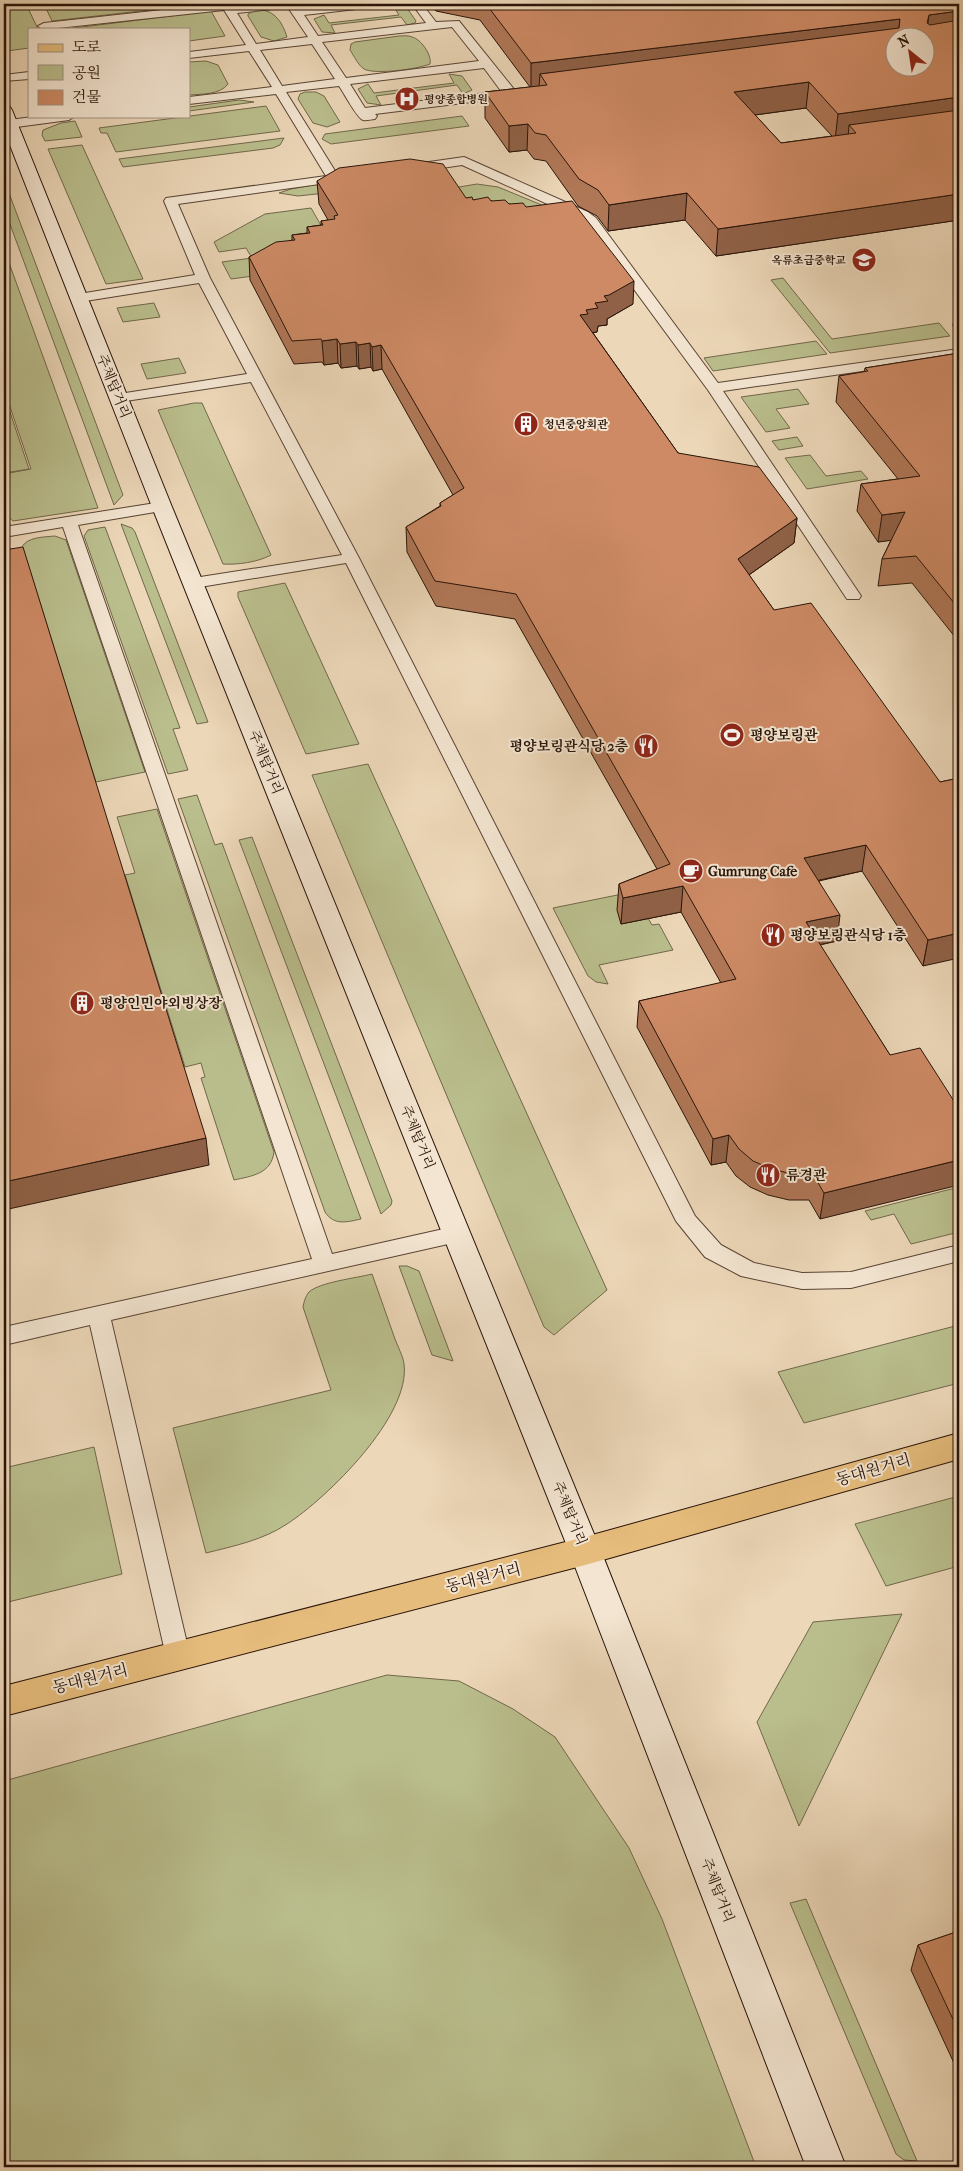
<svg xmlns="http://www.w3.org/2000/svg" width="963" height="2171" viewBox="0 0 963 2171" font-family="'IM FELL French Canon','Noto Serif KR',serif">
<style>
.green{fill:#babe8d;stroke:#71684a}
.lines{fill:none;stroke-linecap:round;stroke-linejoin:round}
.lane-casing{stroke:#594434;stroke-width:2}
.secondary-casing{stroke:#281308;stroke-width:2}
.primary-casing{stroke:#281308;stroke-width:2}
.lane{fill:#f3e5d1;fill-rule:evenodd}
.secondary{fill:#f3e5d1;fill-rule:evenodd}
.primary{fill:#e6bc7c;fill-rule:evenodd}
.wall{fill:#b07757;stroke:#281308;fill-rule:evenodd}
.shaded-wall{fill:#906147;stroke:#281308}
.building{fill:#cd8a65;stroke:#281308;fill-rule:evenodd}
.labels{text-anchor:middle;stroke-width:4;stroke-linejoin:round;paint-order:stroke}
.far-poi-label{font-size:11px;font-weight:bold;fill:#281308;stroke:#f3e5d1;text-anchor:start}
.street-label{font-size:14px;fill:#281308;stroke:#f3e5d1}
.poi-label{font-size:14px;font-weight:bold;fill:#281308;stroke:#f3e5d1;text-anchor:start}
.near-street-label{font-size:16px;fill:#281308;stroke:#f3e5d1}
</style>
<rect width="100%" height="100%" fill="#ecd7b8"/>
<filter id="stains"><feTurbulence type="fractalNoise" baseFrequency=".004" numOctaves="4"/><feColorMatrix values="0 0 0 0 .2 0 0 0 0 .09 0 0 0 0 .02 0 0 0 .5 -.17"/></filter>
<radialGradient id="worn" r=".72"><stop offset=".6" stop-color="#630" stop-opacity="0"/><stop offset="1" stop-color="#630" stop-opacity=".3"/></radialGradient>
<path class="green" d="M 4,4 L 26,4 L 38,29 L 29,29 L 29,48 L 7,51 L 4,42 Z
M 44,4 L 203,4 L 52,21 Z
M 394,7 L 407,8 L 416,21 L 415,23 L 407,25 L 401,17 L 331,25 L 335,33 L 322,32 L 314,19 L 324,15 L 329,23 L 399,15 Z
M 255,10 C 273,8 282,21 287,37 L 274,41 L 261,37 L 248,16 L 248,14 Z
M 211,11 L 225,36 L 189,41 L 189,29 L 66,29 Z
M 399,36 C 403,36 408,35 412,37 C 421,39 432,55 430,64 C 418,69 375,75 364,69 C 358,65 354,56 350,50 L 351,44 L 355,42 Z
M 206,61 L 218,65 L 228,84 C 220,95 201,94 189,95 L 189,62 Z
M 449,74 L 462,76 L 472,90 L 463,94 L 457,85 L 376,96 L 381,105 L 367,103 L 358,89 L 368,84 L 374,93 L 454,83 Z
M 305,92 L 316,92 L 324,96 L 340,122 L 327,127 L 313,123 L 298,99 L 300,94 Z
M 239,100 L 254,102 L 189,111 L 189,107 Z
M 266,106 L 280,131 L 116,152 L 107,133 L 101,133 L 99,128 Z
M 462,116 L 469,126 L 331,144 L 322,139 L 325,134 Z
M 75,121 L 82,137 L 45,141 L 42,135 L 43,130 L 61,123 Z
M 284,138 L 280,145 L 273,148 L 123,167 L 119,159 Z
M 82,145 L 143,279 L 106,284 L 48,149 Z
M 4,180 L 123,495 L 114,505 L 4,208 Z
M 318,184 L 335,192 L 298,196 L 279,193 L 291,189 Z
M 477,184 L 498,187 L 554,210 L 511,226 L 447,189 Z
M 311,208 L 330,241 L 283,272 L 231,279 L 222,262 L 252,258 L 246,248 L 219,252 L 214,242 L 265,214 Z
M 4,249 L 98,508 L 13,521 C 0,511 4,489 4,474 L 31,469 L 4,389 Z
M 783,278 L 832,339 L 939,323 L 950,336 L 830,353 L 771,280 Z
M 154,303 L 160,317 L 123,322 L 117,308 Z
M 816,341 L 827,354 L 713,371 L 704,358 Z
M 179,358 L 186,373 L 147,379 L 141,364 Z
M 798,389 L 809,404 L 776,409 L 790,428 L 766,432 L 741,397 Z
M 4,394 L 29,469 L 4,473 Z
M 194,403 L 202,403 L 271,555 C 258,562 238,565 223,564 L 158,410 Z
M 797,437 L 803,446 L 779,450 L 772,441 Z
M 810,455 L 826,476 L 861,471 L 868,479 L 807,489 L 785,458 Z
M 121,524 L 132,528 L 135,532 L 208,722 L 197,724 Z
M 105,527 L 180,728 L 173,729 L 188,770 L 168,774 L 84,536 L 88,530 Z
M 55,536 L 66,540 L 145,772 L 96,782 L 22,547 C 27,537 44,537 55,536 Z
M 285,583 L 359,744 L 306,754 L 238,597 L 238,592 Z
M 368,764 L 607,1290 L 554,1335 L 544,1327 L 312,775 Z
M 197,795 L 215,845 L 222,843 L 361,1219 C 347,1222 334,1226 325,1212 L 178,799 Z
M 157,809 L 274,1152 C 271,1174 252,1176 234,1180 L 201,1078 L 205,1077 L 201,1063 L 185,1067 L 125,875 L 135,873 L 117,817 Z
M 252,837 L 392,1201 L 391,1205 L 381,1214 L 239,840 Z
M 657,887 L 636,898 L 652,925 L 659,924 L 673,950 L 599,965 L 608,984 L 596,982 L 588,976 L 553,908 Z
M 959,1187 L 959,1232 L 911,1244 L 894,1214 L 871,1220 L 865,1211 Z
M 399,1266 L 407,1266 L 419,1271 L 453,1361 L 432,1355 Z
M 372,1274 C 380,1296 387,1317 395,1339 C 398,1347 403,1356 404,1364 C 411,1416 327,1498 287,1524 C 263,1540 234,1546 206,1553 L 173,1428 L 331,1390 L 303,1307 C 304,1302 305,1297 309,1292 C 320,1282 357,1278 372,1274 Z
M 959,1325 L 959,1383 L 804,1423 L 778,1372 Z
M 94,1447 L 122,1574 L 4,1603 L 4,1468 Z
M 959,1496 L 959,1566 L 886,1586 L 855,1524 Z
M 902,1614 L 799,1826 L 757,1722 L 813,1622 Z
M 387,1675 L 459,1681 L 513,1709 L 555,1737 L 629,1848 L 662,1919 L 756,2167 L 4,2167 L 4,1781 Z
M 806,1899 L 917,2161 L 904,2160 L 896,2154 L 790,1903 Z"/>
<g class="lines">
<defs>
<path id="lane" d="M 217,4 L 231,4 L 234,7 L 264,4 L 295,4 L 294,6 L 323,4 L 324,7 L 348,4 L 379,4 L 374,7 L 304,15 L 318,36 L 426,23 L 412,4 L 422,4 L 436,22 L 459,21 L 517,93 L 511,97 L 375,114 L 377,116 L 375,119 C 372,119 366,121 363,120 C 357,118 344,93 339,86 L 286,92 L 337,174 L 348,174 L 350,177 L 348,180 L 178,204 L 210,278 L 359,558 L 695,1216 L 721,1245 L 754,1263 L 802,1273 L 851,1272 L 959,1245 L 959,1261 L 851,1288 L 802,1289 L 741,1276 L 705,1257 L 676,1221 L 346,563 L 194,588 L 188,586 L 186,583 L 188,580 L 194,578 L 342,555 L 251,382 L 119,402 L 114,401 L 112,398 L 114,395 L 119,394 L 247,374 L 199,283 L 79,302 L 72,298 L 79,294 L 195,275 L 164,201 L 166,198 L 326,176 L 276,94 L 189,104 L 189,97 L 272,87 L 249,51 L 189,58 L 189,52 L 246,45 L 224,10 L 49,29 L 42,29 L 38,26 L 44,23 ZM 291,7 L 289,9 L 308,37 L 256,44 L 237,13 ZM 452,27 L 479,61 L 346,78 L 322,42 ZM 312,44 L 335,79 L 282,86 L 260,50 ZM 484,68 L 501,91 L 365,108 L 350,84 Z
M 29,72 L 29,79 L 4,81 L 4,75 Z
M 40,116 L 75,116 L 69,120 L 9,128 L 4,125 L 5,121 L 9,120 Z
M 464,157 L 588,212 L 596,218 L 718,383 L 959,349 L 959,357 L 723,391 L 861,596 L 859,599 L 847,599 L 708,390 L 586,224 L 578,218 L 462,165 L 415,172 L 409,168 L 415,164 Z
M 162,502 L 167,504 L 170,507 L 167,510 L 78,525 L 332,1254 L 457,1226 L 465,1228 L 468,1234 L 465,1240 L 457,1242 L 111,1320 L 190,1656 L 187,1664 L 178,1667 L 169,1664 L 166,1656 L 90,1325 L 4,1345 L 4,1327 L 312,1259 L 63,527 L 4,537 L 4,527 Z"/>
<path id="secondary" d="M 4,105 L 10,107 L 12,110 L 172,507 L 601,1551 L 846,2167 L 806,2167 L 569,1551 L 152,507 L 4,130 Z"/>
<path id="primary" d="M 959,1433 L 959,1459 L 585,1565 L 4,1716 L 4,1686 L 585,1537 Z"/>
</defs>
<use href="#lane" class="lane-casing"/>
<use href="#secondary" class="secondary-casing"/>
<use href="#primary" class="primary-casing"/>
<use href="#lane" class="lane"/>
<use href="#secondary" class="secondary"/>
<use href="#primary" class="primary"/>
</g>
<path class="wall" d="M 430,4 L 959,4 L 959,220 L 716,256 L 685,220 L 608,231 L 597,216 L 578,206 L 546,161 L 534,159 L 527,150 L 509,152 L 485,118 L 485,92 L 530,87 L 480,20 L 436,11 ZM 806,108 L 832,136 L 781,143 L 755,115 Z
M 317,181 L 466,198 L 473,200 L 491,201 L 526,207 L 633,304 L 607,319 L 607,325 L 598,326 L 597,332 L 593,333 L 678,453 L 797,518 L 794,543 L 749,575 L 774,610 L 940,782 L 959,778 L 923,966 L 862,871 L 819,881 L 837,941 L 820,945 L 890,1055 L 820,1219 L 809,1200 L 789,1200 L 768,1195 L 750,1187 L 736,1176 L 726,1162 L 711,1165 L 637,1027 L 639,1001 L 721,983 L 681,912 L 621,924 L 617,910 L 619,884 L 657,869 L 515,619 L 436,606 L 407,552 L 406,527 L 440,506 L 440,503 L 453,495 L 382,369 L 373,371 L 371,367 L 359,369 L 357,366 L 341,368 L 338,363 L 324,365 L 322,362 L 294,364 L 250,280 L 249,257 L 292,240 L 292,235 L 307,233 L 307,227 L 321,225 L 321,221 L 328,220 L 319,204 Z
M 956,300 L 959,300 L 959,333 L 953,326 Z
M 959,353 L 959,642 L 912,583 L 878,586 L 882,559 L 891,540 L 878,542 L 857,511 L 861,484 L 898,479 L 836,402 L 839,376 L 864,372 L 865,368 Z
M 959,1931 L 959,2074 L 911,1970 L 918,1945 Z"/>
<path class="shaded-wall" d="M 959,11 L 959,31 L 926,40 L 929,15 Z
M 900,19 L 898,38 L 540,74 L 539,87 L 531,88 L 531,63 Z
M 809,82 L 806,108 L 732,118 L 734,92 Z
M 959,97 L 959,119 L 849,125 L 848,138 L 835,140 L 838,114 Z
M 528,124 L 527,150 L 509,152 L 509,126 Z
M 687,193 L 685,220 L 608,231 L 609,205 Z
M 959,194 L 959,220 L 716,256 L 718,229 Z
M 634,281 L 633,304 L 607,319 L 607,325 L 598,326 L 597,332 L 588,333 L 580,315 L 604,296 Z
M 337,339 L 338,363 L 324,365 L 322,341 Z
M 356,342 L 357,366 L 341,368 L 340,344 Z
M 370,343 L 371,367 L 359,369 L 358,345 Z
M 381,345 L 382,369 L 373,371 L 372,347 Z
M 905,512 L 901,539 L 878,542 L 882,515 Z
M 797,518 L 794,543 L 736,584 L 738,559 Z
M 866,845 L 862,871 L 801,884 L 804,858 Z
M 683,886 L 681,912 L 621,924 L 623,898 Z
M 840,915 L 837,941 L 803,948 L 806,922 Z
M 959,933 L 959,958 L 923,966 L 928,940 Z
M 729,1135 L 726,1162 L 711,1165 L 713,1139 Z
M 206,1138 L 209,1165 L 4,1210 L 4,1182 Z
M 959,1160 L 959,1185 L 820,1219 L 824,1193 Z"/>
<path class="building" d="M 486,4 L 959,4 L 959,11 L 929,15 L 927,23 L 930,25 L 959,20 L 959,97 L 838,114 L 809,82 L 734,92 L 781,143 L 856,133 L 849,125 L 959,110 L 959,194 L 718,229 L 687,193 L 609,205 L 598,190 L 579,179 L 546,135 L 535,133 L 528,124 L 509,126 L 485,92 L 547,85 L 540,74 L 899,28 L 900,19 L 531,63 ZM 896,38 L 926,38 L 926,68 L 896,68 Z
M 410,159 L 443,164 L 466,198 L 472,197 L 473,200 L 488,197 L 491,201 L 505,200 L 509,204 L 523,203 L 526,207 L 572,201 L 634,281 L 609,295 L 604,296 L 608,301 L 595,303 L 598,308 L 586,310 L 588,314 L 580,315 L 678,453 L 759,467 L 797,518 L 738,559 L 774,610 L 811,603 L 940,782 L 959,778 L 959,933 L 928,940 L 866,845 L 804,858 L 840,915 L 806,922 L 890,1055 L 920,1048 L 959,1109 L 959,1160 L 824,1193 L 813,1174 L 792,1174 L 772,1169 L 753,1161 L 739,1149 L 729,1135 L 713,1139 L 639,1001 L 736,979 L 683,886 L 623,898 L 619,884 L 670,864 L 516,594 L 435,581 L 406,527 L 441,506 L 440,503 L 464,488 L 381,345 L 372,347 L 370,343 L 358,345 L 356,342 L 340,344 L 337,339 L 322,341 L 321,339 L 292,341 L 249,257 L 276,242 L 295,240 L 292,235 L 310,233 L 307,227 L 323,225 L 321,221 L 335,219 L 334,216 L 338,215 L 317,181 L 339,168 Z
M 959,353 L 959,609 L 916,556 L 882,559 L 905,512 L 882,515 L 861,484 L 920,476 L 839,376 L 868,371 L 865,368 Z
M 23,547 L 206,1138 L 4,1182 L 4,550 Z
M 959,1931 L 959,2032 L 918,1945 Z"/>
<defs>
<symbol id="hospital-disc" viewBox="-11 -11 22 22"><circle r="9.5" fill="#8f2418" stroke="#f3e5d1"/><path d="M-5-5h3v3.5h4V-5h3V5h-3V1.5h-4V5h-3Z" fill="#fff"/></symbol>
<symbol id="school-disc" viewBox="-11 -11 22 22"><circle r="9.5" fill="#8f2418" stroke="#f3e5d1"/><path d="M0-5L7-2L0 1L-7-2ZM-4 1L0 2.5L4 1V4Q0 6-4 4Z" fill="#fff"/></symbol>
<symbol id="building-disc" viewBox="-11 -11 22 22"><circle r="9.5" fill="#8f2418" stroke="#f3e5d1"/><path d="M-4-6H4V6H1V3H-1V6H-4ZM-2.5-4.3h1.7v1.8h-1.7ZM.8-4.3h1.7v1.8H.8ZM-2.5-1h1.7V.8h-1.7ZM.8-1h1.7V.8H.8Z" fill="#fff"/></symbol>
<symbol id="stadium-disc" viewBox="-11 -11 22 22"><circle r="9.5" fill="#8f2418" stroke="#f3e5d1"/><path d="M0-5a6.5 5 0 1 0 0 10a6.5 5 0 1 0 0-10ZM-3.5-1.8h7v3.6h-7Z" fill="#fff"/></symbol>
<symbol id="restaurant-disc" viewBox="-11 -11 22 22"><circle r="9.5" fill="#8f2418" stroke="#f3e5d1"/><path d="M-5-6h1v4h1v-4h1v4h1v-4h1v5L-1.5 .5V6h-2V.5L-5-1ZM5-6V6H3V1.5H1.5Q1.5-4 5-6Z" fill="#fff"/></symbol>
<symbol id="cafe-disc" viewBox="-11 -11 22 22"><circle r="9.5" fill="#8f2418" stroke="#f3e5d1"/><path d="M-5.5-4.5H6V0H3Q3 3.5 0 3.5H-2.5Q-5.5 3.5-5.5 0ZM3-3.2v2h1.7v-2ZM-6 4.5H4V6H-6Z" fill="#fff"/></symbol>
</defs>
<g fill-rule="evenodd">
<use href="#hospital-disc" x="393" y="85" width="28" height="28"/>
<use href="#school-disc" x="850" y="246" width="28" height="28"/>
<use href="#building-disc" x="512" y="410" width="28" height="28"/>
<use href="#stadium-disc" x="718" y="721" width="28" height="28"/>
<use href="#restaurant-disc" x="632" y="732" width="28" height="28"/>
<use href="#cafe-disc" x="677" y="857" width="28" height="28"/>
<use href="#restaurant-disc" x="759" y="921" width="28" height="28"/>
<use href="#building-disc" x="68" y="989" width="28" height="28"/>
<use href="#restaurant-disc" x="754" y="1161" width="28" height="28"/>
</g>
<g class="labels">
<g class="far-poi-label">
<text x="424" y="103">평양종합병원</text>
<text x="846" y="264" text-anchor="end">옥류초급중학교</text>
<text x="544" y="428">청년중앙회관</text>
</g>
<g class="street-label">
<text transform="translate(114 386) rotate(68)" y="5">주체탑거리</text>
<text transform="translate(266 762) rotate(68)" y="5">주체탑거리</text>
<text transform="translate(418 1137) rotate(68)" y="5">주체탑거리</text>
<text transform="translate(570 1513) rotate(68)" y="5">주체탑거리</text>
<text transform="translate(718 1890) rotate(69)" y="5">주체탑거리</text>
</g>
<g class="poi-label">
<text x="750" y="740">평양보링관</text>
<text x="628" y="751" text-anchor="end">평양보링관식당 2층</text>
<text x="708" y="876">Gumrung Cafe</text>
<text x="790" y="940">평양보링관식당 1층</text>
<text x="100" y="1008">평양인민야외빙상장</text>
<text x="786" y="1180">류경관</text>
</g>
<g class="near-street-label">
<text transform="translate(873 1469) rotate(-16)" y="6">동대원거리</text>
<text transform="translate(483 1577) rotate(-14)" y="6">동대원거리</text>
<text transform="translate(90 1678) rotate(-14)" y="6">동대원거리</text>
</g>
</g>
<rect width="963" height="2171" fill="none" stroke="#ecd7b8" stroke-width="20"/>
<rect x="5" y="5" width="953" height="2161" fill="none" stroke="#281308" stroke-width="2.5"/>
<rect x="10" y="10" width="943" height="2151" fill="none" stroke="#281308"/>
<rect x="28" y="28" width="162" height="90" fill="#f3e5d1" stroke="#a29181"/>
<rect x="38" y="44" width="25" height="8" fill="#e6bc7c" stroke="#a29181"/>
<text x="72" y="52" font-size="15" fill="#281308">도로</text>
<rect x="38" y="65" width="25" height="15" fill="#babe8d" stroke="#a29181"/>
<text x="72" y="78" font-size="15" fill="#281308">공원</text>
<rect x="38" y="90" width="25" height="15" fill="#cd8a65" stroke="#a29181"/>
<text x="72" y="102" font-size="15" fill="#281308">건물</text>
<g transform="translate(910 52) rotate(330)"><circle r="24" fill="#f3e5d1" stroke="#a29181"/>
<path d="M0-4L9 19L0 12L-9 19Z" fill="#8f2418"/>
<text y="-8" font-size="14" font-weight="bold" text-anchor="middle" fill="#281308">N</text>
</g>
<rect width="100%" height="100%" filter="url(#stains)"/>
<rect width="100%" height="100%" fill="url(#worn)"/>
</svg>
